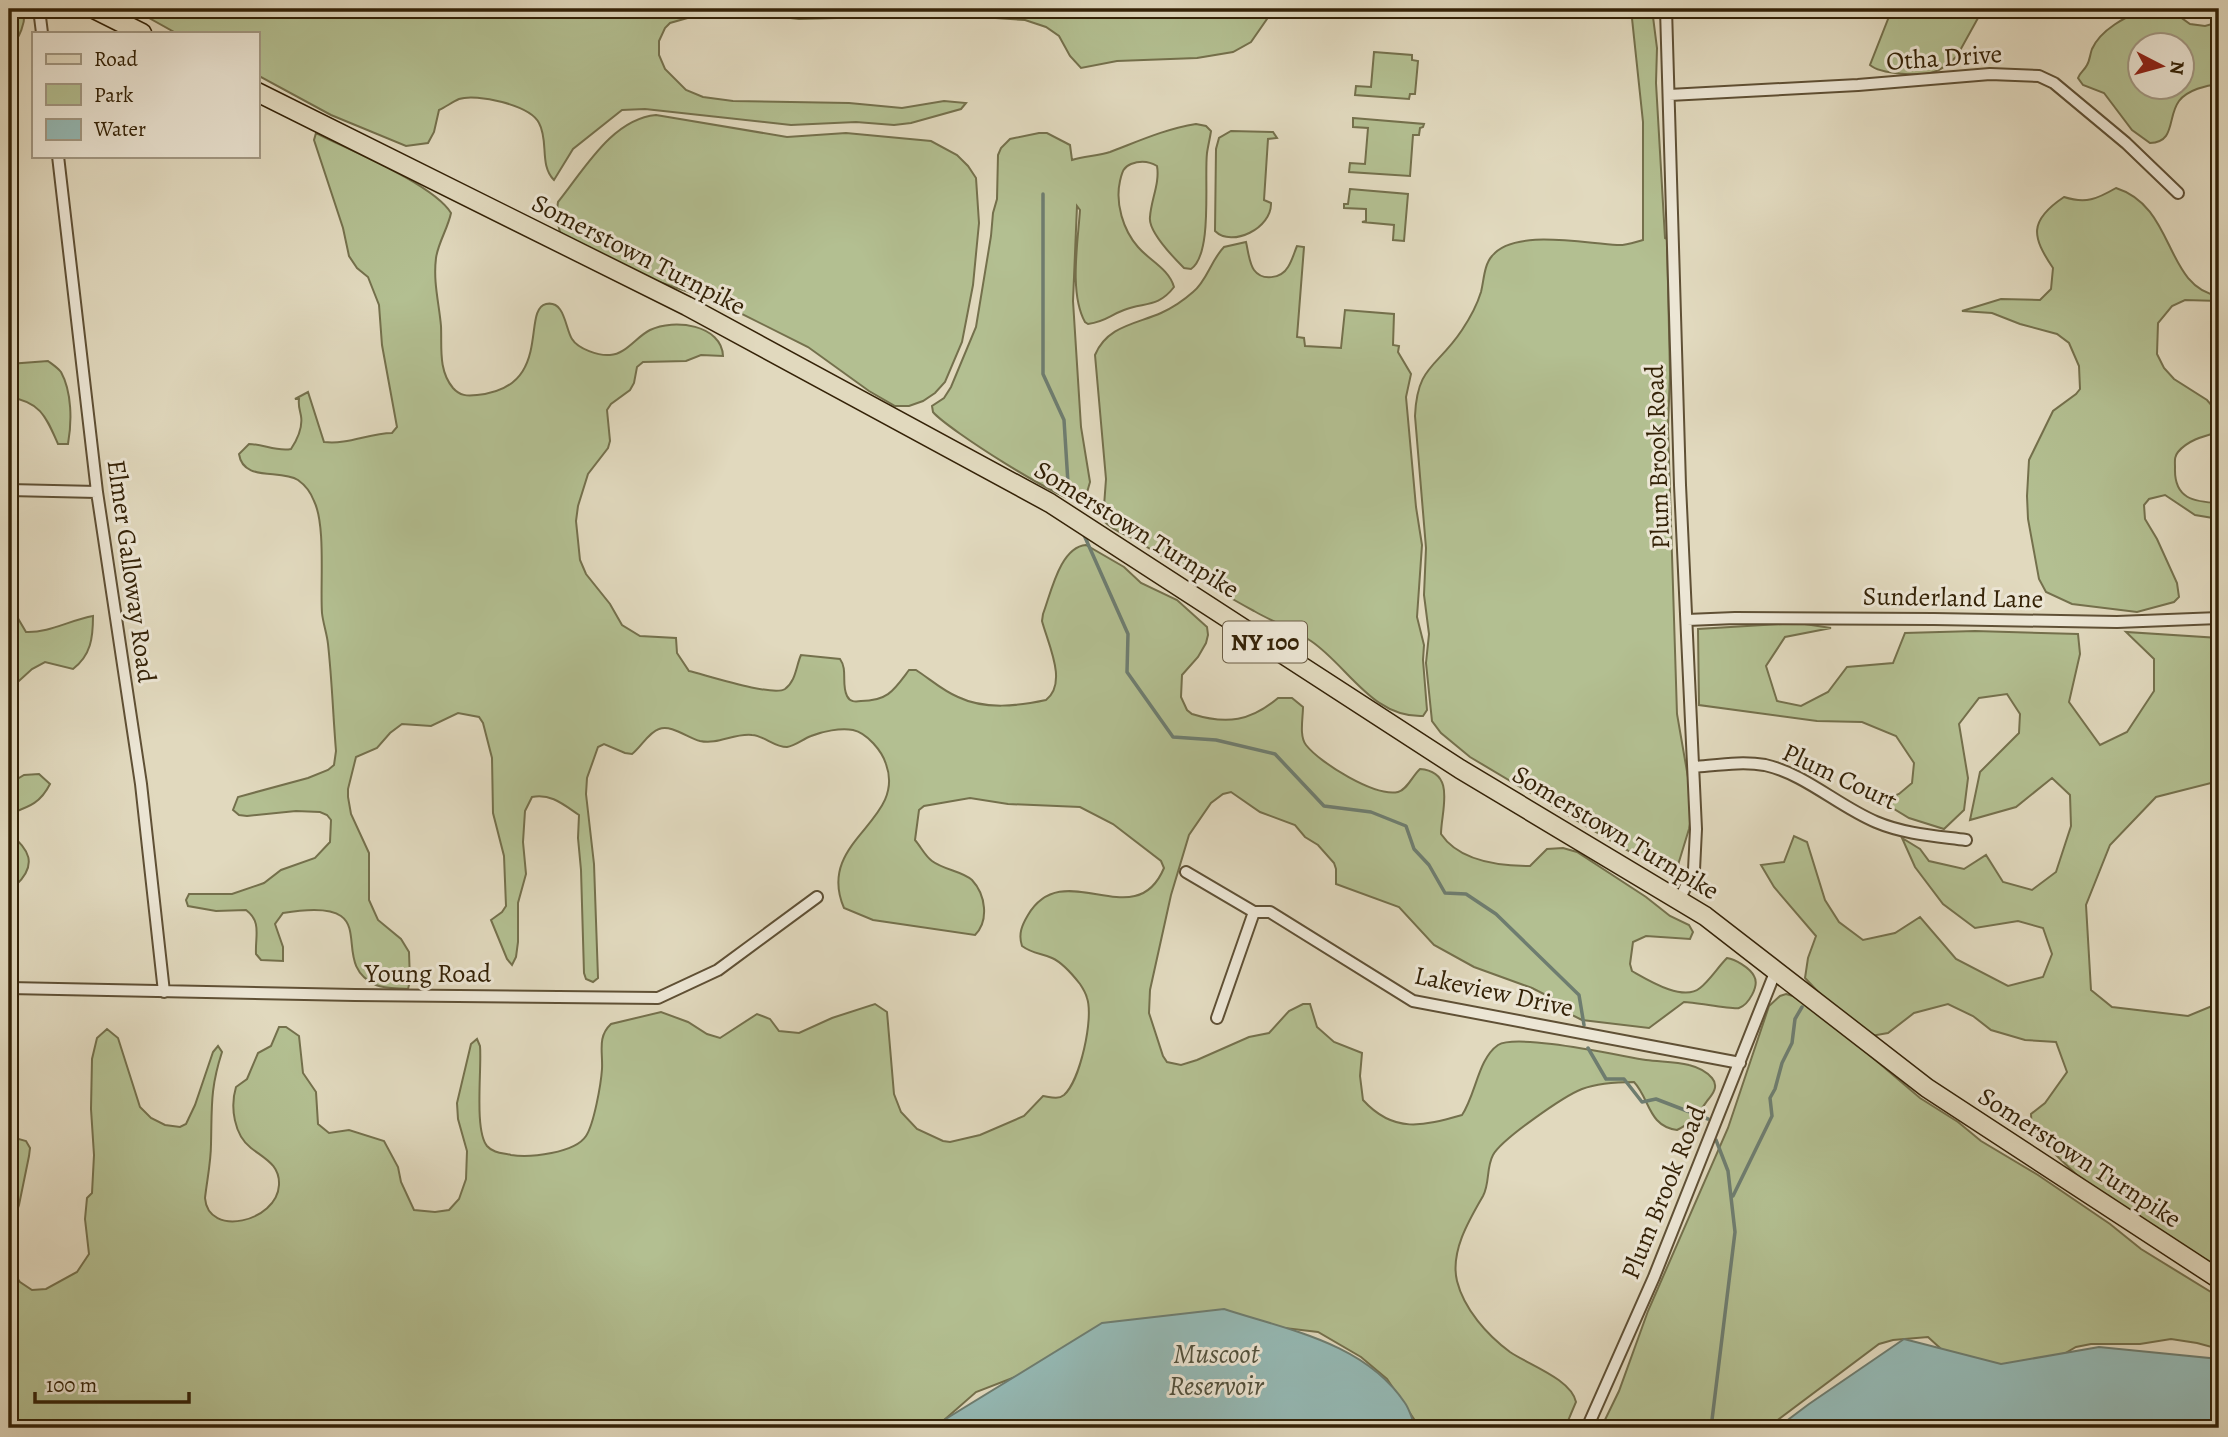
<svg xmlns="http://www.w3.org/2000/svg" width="2228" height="1437" viewBox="0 0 2228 1437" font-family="Alegreya,serif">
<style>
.green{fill:#b3bf91;stroke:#74704c;stroke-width:2;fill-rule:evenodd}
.water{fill:#95bab6;stroke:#6e7d70;stroke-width:2}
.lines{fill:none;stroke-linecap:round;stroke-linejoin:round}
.stream{stroke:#6e7d70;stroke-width:3.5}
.street-casing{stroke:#5f5035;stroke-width:14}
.primary-casing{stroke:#342207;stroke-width:21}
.street{stroke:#ece6d5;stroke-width:10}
.primary{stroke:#e1d9be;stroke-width:18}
.labels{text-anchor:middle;stroke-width:6;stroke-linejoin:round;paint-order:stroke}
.shield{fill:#ece6d5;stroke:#6b5d45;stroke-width:2}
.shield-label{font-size:24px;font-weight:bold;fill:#342207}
.street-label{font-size:26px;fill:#342207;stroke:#ece6d5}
.water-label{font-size:28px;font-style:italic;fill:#51503c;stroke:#ece6d5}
</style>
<rect width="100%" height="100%" fill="#e1d9be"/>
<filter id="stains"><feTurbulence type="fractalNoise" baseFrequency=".00286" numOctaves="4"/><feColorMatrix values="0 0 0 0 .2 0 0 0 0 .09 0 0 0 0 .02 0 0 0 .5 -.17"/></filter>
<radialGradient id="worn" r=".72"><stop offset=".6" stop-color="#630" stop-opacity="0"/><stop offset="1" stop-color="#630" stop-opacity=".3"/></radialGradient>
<path class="green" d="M 9,9 L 24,9 C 26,21 20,40 9,47 Z
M 133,9 L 1274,9 L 1251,42 L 1233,52 L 1197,58 L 1117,61 L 1081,68 L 1070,56 L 1059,36 L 1046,27 L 1025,20 L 950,15 L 799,19 L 748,13 L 698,15 L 670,23 L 665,28 L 659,41 L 659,55 L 665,69 L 686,90 L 703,97 L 733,101 L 849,103 L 902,108 L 944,101 L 966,103 L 961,109 L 911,123 L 894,125 L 856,122 L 791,125 L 645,109 L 622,110 L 573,149 L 554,180 C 539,165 549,141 539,123 C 530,105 476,93 459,99 C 452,102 446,107 439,110 L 434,132 L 428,143 L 406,146 L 331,115 L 257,75 L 257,33 L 176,33 Z
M 1631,9 L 1652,9 L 1657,48 L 1656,83 L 1665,238 L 1667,239 L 1670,374 L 1668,428 L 1677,714 L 1689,783 L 1692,814 L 1689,829 L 1678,865 L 1672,870 L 1659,867 L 1621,847 L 1470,757 L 1441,733 L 1432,721 L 1426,663 L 1429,634 L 1424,595 L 1426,548 L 1415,416 C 1417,365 1437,368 1462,330 C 1470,318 1477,305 1481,292 C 1484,280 1484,265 1492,256 C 1514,228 1586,244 1617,245 C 1625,246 1635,242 1643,240 L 1643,122 Z
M 1892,9 L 1983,9 L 1957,56 C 1951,62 1943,69 1934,72 C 1922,77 1880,74 1870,65 Z
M 2144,9 L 2169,9 L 2190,24 L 2205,26 L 2219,22 L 2219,84 C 2207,85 2187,90 2179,101 C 2167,117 2176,142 2150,143 L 2132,130 L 2104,93 L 2083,85 L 2078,78 C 2080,72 2084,71 2087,65 C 2090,60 2090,54 2092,49 C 2101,29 2126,17 2144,9 ZM 2140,46 L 2182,46 L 2182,88 L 2140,88 Z
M 1374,52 L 1412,55 L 1412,60 L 1418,61 L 1415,94 L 1410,94 L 1409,99 L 1355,95 L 1356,86 L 1371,87 Z
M 656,115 L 787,137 L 846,133 L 931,141 L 957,155 L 968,166 L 976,178 L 979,223 L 973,285 L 962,342 L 945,382 L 935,393 L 923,401 L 909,406 L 895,406 L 869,391 L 808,347 L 716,301 L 635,274 L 571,240 L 560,232 L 556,217 L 558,202 C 584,170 612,119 656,115 Z
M 1353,118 L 1424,124 L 1423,127 L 1420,128 L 1419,135 L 1413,135 L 1410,176 L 1349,172 L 1350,163 L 1365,164 L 1368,128 L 1353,127 Z
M 1196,124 L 1206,126 L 1211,131 C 1210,138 1208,146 1207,153 C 1204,179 1213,254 1191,269 L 1184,268 C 1174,258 1148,231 1150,217 C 1151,200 1160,183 1157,166 C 1149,161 1141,160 1131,164 C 1123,167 1122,173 1120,181 C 1115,203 1123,230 1138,247 C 1150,261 1169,269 1174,287 C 1158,308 1144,302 1124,310 C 1108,316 1107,321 1088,324 L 1085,322 C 1069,293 1078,242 1080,210 L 1077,206 L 1073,301 L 1081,427 L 1090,482 L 1086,496 L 1081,502 C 1062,502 947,429 933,412 L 932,406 L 944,398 L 951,387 L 976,327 L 991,236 L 993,213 L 997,199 L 998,155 L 1001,148 L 1010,139 L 1039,133 L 1047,133 L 1070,145 L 1072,160 C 1084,156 1098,156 1110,152 C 1139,141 1165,129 1196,124 Z
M 1231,131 L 1273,132 L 1277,138 L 1268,139 L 1264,200 L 1271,203 C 1272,228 1232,248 1215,231 L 1216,149 L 1219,138 Z
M 316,133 C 349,150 433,184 451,213 C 448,228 438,243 436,258 C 433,282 439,303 441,326 C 442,347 438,370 453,388 C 460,396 467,396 477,395 C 554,388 521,310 546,304 C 565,300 565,328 572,339 C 578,349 599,356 610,355 C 626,354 636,337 650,330 C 674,318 722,325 723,356 L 701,355 L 686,361 L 643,362 L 637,367 L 634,383 L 630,390 L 611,404 L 607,410 L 610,441 L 608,448 L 588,474 L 578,506 L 576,521 L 580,560 L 586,574 L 610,604 L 622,625 L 640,636 L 676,638 L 677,653 L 689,671 C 706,675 773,697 785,689 C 796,681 796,666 801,655 L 840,659 C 848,670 841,684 847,696 C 850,702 855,702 861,701 C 888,701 894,690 909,670 L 916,670 C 930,679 943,691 958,697 C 985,710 1018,706 1046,700 C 1068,683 1048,644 1042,621 L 1043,614 C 1051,593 1060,547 1086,545 L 1124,567 L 1141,583 L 1177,600 L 1207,627 L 1208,635 L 1206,643 L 1198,657 L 1182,675 L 1181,697 L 1187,710 L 1192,714 C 1227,725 1251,721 1278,698 L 1292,698 L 1303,707 C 1303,718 1299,736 1306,745 C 1320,763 1375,797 1398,792 C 1407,790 1413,775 1420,769 C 1457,772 1441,811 1441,834 C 1459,861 1500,866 1530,866 L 1547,849 L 1563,848 L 1577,852 L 1646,897 L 1670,916 L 1689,925 L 1693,932 L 1690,939 L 1646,936 L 1633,942 L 1630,964 L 1632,971 C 1648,980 1683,1002 1700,988 C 1710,980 1718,967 1727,958 C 1735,959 1750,968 1754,976 C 1760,986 1748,1005 1739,1008 C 1735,1010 1694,1002 1684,1002 L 1649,1028 L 1582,1020 L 1570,1014 L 1554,999 L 1532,988 L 1474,967 L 1434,945 L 1399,907 L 1336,884 L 1336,869 L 1334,863 L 1318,845 L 1305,837 L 1295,825 L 1260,812 L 1231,792 L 1223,794 L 1211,803 L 1189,835 L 1171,895 L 1150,990 L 1149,1013 L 1163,1056 L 1167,1062 L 1181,1065 L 1197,1060 L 1249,1037 L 1269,1033 L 1289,1011 L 1303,1004 L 1310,1004 L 1317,1027 L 1334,1042 L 1362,1053 L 1360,1076 L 1363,1100 C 1394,1134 1423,1126 1462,1115 C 1476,1094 1478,1059 1498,1045 C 1518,1033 1620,1056 1646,1060 C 1660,1062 1675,1061 1689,1065 C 1697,1067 1706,1071 1712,1078 C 1719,1086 1713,1094 1707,1101 C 1698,1114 1692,1123 1677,1130 C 1648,1126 1650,1099 1634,1082 C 1617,1082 1598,1083 1582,1089 C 1564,1096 1502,1139 1493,1155 C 1486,1168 1490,1183 1483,1196 C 1469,1220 1450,1252 1457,1281 C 1464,1309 1487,1335 1510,1352 C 1529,1365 1571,1379 1576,1402 L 1565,1428 L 1420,1428 L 1387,1379 L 1361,1357 L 1318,1332 L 1267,1326 L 1044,1366 L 976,1392 L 935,1428 L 9,1428 L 9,1161 L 14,1144 L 19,1139 L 26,1141 L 30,1148 L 29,1156 L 19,1205 L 9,1233 L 15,1275 L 20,1282 L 32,1290 L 46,1289 L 77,1272 L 89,1254 L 85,1219 L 87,1198 L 92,1193 L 94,1155 L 91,1109 L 92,1059 L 97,1038 L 107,1029 L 118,1038 L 140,1107 L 151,1118 L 165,1125 L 180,1127 L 186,1124 L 195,1105 L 213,1052 L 218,1046 L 222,1052 C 210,1089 212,1107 211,1144 C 211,1162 207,1180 205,1198 C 208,1238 277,1222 279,1185 C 280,1165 265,1159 251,1148 C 234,1135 230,1107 236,1087 L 247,1079 L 258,1053 L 271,1046 L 279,1027 L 286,1027 L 299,1036 L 303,1073 L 316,1092 L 318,1124 L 329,1133 L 349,1130 L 384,1141 L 398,1167 L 401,1182 L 414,1210 L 435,1212 L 449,1210 L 459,1199 L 466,1179 L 467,1151 L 458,1119 L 457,1103 L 471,1044 L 477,1039 L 480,1046 C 482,1068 474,1130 487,1146 C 493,1153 503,1153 511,1155 C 530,1158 575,1153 586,1136 C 594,1124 601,1084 602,1069 C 603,1052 597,1037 611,1024 L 661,1012 L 688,1022 L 707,1034 L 720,1038 L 757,1014 L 770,1019 L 779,1031 L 799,1033 L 832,1018 L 875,1004 L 887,1012 L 894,1094 L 901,1112 L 917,1129 L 943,1141 L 950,1142 L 980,1135 L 1024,1116 L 1043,1096 C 1050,1097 1058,1100 1064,1095 C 1080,1081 1094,1018 1087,998 C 1086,994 1082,987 1080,984 C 1073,975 1061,962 1052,958 C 1041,953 1033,954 1022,946 C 1018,934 1022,925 1028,915 C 1064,854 1135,937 1164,868 L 1161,861 L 1113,824 L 1080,807 L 1008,804 L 970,798 L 924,806 L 919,810 L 915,840 C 921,847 925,856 932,861 C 944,870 962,871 972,880 C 986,895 989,921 975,935 L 873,920 L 844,908 C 815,840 907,822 886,764 C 882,751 867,733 853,730 C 840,728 823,731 811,736 C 803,739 795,746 787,747 C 774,747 765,736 752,735 C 734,733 718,745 700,741 C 688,738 671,724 659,729 C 649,732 641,747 632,754 L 625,753 L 604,744 L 598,747 L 587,778 L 586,794 L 594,864 L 598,978 L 593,982 L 586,979 L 584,973 L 581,870 L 578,838 L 579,815 C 564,805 551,793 532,797 L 525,811 L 523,842 L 526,874 L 518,903 L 518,942 L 516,957 L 512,965 L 507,959 L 491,920 L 502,912 L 506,906 L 504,856 L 493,813 L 492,758 L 483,723 L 479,717 L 458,713 L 431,726 L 402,724 L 390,733 L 377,748 L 356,757 L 348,789 L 348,797 L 351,814 L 369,853 L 369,900 L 378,920 L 401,939 L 409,952 L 410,981 L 408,989 C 398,988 385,989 376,985 C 323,961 392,895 283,913 L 275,924 L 283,947 L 283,961 L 261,960 L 256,954 C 255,936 262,922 246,910 L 216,911 L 188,906 L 186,900 L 189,894 L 232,894 L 264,883 L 281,870 L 315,858 L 330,842 L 331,820 L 327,815 L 320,812 L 296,811 L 247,816 L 239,815 L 233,810 L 238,797 L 308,778 L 328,770 L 334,765 L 336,751 C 333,715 332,680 328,644 C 327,634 323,623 322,613 C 320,585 326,525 314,501 C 311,493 305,485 298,480 C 280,469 243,482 239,454 L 249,444 C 263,444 277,452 291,449 C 297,440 303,428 301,416 C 300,410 298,406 299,399 L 295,399 L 308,392 L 324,442 C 348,445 369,433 392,433 L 397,427 L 382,345 L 379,305 L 368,277 L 357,268 L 349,256 L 343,228 L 314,140 Z
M 2116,188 C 2176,207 2164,287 2219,296 L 2219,301 L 2185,300 L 2172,306 L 2158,323 L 2157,354 L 2164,368 L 2174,379 L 2207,400 L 2219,414 L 2218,432 C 2204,436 2188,440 2178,452 C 2174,457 2175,461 2175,468 C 2174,499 2194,502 2219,503 L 2219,519 L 2195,515 L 2165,495 L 2149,499 L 2144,505 L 2145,519 L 2157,539 L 2177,583 L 2179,597 L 2174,602 L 2137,612 L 2072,604 L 2046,592 L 2039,579 L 2028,519 L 2027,496 L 2029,460 L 2053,411 L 2076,394 L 2080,389 L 2079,366 L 2069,343 L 2057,334 L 2020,324 L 1992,313 L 1962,311 L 2001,299 L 2040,300 L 2051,289 L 2053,268 C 2032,237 2028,221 2064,197 C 2086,204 2097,199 2116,188 Z
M 1350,189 L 1408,194 L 1404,241 L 1393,240 L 1394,225 L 1362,222 L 1366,221 L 1366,209 L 1344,208 L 1344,204 L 1348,204 Z
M 1246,242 C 1248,250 1249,263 1254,270 C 1262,281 1281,279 1288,267 C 1292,261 1294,253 1297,246 L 1304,247 L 1297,337 L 1304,338 L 1305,346 L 1341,348 L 1345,310 L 1394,314 L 1393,345 L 1399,346 L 1398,352 L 1411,374 L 1406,397 L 1416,507 L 1422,545 L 1417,617 L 1424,645 L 1423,660 L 1427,710 L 1423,716 C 1372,718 1348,666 1311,641 C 1293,629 1273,622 1254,611 C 1215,590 1177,566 1139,542 C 1126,534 1114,532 1103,520 L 1106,479 L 1095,355 C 1107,326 1136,324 1161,313 C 1172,308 1184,300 1193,292 C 1207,281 1211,260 1224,247 Z
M 48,361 C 52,364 58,368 61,372 C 72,392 72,422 68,444 L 58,444 C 46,417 41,402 9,397 L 9,364 Z
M 9,603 L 26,632 C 49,633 70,620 93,616 C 93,638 91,655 73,669 L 45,662 L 32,669 L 9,690 Z
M 1798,623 L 1831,628 L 1785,637 L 1766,666 L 1777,701 L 1801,706 L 1828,692 L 1847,667 L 1893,663 L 1905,633 L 1975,631 L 2078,634 L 2080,654 L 2069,702 L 2100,745 L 2127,732 L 2154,691 L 2154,659 L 2126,632 L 2219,638 L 2219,781 L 2156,797 L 2110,845 L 2086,905 L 2091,990 L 2112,1007 L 2188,1016 L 2217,1004 L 2219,976 L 2219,1271 L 2080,1178 L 2032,1132 L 2031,1114 L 2045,1103 L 2067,1072 L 2056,1042 L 2025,1040 L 1991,1030 L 1973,1016 L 1948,1004 L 1914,1013 L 1888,1033 L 1871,1036 L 1840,1015 L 1805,978 L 1808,958 L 1816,936 L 1774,887 L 1761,865 L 1784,862 L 1794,836 L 1807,842 L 1825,900 L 1839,922 L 1863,940 L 1895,933 L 1920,917 L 1956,959 L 2008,986 L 2043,977 L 2052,954 L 2043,928 L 2018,921 L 1975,928 L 1943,904 L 1915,867 L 1902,838 L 1920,849 L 1929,861 L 1964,869 L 1986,855 L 2003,882 L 2032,890 L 2056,872 L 2071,826 L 2070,795 L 2052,778 L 2016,807 L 1970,820 L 1980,772 L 2019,733 L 2020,714 L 2007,694 L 1979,698 L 1959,724 L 1968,778 L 1964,810 L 1944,829 L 1909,818 L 1881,801 L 1899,794 L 1912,783 L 1914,763 L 1896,736 L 1862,722 L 1817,721 L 1699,705 L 1698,629 Z
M 39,774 L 50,784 C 40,804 28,807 9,814 L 9,784 L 24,775 Z
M 2219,827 L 2219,941 L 2215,904 L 2215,832 Z
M 9,833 C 29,849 38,864 16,885 L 9,884 Z
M 1786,994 L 1793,996 L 1826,1018 L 1920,1098 L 1958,1122 L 1981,1141 L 2038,1175 L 2110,1224 L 2141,1249 L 2219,1297 L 2219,1349 L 2197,1343 L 2171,1339 L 2140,1344 L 2091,1344 L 2076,1347 L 2057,1358 L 2032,1378 L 1951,1358 L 1928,1337 L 1893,1340 L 1879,1344 L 1767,1428 L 1601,1428 L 1619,1391 L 1648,1311 L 1728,1128 L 1769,1006 L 1780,996 Z"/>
<path class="water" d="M 1224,1309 C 1288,1330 1365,1343 1405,1403 C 1410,1410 1412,1420 1416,1428 L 931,1428 L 1102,1323 Z
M 1904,1339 L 2001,1364 L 2099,1347 L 2219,1359 L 2219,1428 L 1777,1428 L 1809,1404 Z"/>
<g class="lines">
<path class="stream" d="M 1043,194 L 1043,374 L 1064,420 L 1068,483 L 1073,497
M 1084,535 L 1128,634 L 1127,672 L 1173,737 L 1216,740 L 1275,754 L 1324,806 L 1371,812 L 1406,826 L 1414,849 L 1429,865 L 1445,893 L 1466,894 L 1496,914 L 1579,995 L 1584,1025
M 1588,1048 L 1606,1079 L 1624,1079 L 1642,1102 L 1656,1099 L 1708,1119
M 1733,1196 L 1772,1116 L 1770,1098 L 1775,1089 L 1782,1063 L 1792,1043 L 1795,1019 L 1802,1007
M 1711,1428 L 1735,1232 L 1728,1171 L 1716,1140"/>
<defs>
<path id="street" d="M 39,9 L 42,33
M 1666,9 L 1680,485 L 1696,829 L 1694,870 L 1679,900
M 1669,95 L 1858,85 L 1990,74 L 2039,76 L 2054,83 L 2126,143 L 2178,193
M 58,156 L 97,492 L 141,784 L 164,992
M 9,490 L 97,492
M 1687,620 L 1735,618 L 1934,619 L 2117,622 L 2219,618
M 1694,767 C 1718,765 1742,761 1765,765 C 1805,774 1838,806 1876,822 C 1904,834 1936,836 1966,840
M 1186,872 L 1254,912 L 1270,912 L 1413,1001 L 1740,1063
M 9,988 L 355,995 L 658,998 L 718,970 L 817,897
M 1217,1018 L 1254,912
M 1587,1428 L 1654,1277 L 1776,970"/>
<path id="primary" d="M 94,9 L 142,33
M 257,92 L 687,306 L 1050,503 L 1460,769 L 1705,916 L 1927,1088 L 2219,1279"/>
</defs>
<use href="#street" class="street-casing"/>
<use href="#primary" class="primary-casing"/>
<use href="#street" class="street"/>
<use href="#primary" class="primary"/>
</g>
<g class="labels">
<rect class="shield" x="1223" y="621.5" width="84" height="41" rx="5"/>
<g class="shield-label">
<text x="1265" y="650">NY 100</text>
</g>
<g class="street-label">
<text transform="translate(1944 57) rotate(-4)" y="9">Otha Drive</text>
<text transform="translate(639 254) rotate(27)" y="9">Somerstown Turnpike</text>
<text transform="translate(1657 457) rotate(-92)" y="9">Plum Brook Road</text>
<text transform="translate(1137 529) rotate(32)" y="9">Somerstown Turnpike</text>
<text transform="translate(132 571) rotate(82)" y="9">Elmer Galloway Road</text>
<text transform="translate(1953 597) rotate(1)" y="9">Sunderland Lane</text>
<text transform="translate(1840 776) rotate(25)" y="9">Plum Court</text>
<text transform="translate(1616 832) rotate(31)" y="9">Somerstown Turnpike</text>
<text x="428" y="982">Young Road</text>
<text transform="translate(1494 991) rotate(12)" y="9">Lakeview Drive</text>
<text transform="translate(2080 1157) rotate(33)" y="9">Somerstown Turnpike</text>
<text transform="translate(1663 1192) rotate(-68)" y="9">Plum Brook Road</text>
</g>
<g class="water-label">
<text x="1216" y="1363">Muscoot<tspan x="1216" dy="32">Reservoir</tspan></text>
</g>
</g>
<rect width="2228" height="1437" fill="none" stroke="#e1d9be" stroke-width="35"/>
<rect x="10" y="10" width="2207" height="1416" fill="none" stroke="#342207" stroke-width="3.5"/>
<rect x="18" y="18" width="2193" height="1402" fill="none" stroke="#342207" stroke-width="2"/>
<rect x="32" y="32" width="228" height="126" fill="#ece6d5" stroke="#a29883" stroke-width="2"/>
<rect x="46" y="54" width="35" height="10" fill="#e1d9be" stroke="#a29883" stroke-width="2"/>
<text x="94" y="66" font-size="21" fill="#342207">Road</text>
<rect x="46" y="84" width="35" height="21" fill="#b3bf91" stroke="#a29883" stroke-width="2"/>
<text x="94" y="102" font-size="21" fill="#342207">Park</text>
<rect x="46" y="119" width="35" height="21" fill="#95bab6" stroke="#a29883" stroke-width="2"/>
<text x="94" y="136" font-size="21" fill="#342207">Water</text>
<g transform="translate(2161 66) rotate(96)"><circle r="33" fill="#ece6d5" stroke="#a29883" stroke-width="2"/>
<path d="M0-5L12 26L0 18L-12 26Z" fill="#8f2418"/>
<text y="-10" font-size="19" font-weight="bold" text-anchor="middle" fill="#342207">N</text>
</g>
<path d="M35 1392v10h154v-10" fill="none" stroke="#342207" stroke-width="3.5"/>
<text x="46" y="1392" font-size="21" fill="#342207" stroke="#ece6d5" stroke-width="5" paint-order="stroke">100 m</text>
<rect width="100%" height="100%" filter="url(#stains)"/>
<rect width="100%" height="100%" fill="url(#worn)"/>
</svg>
